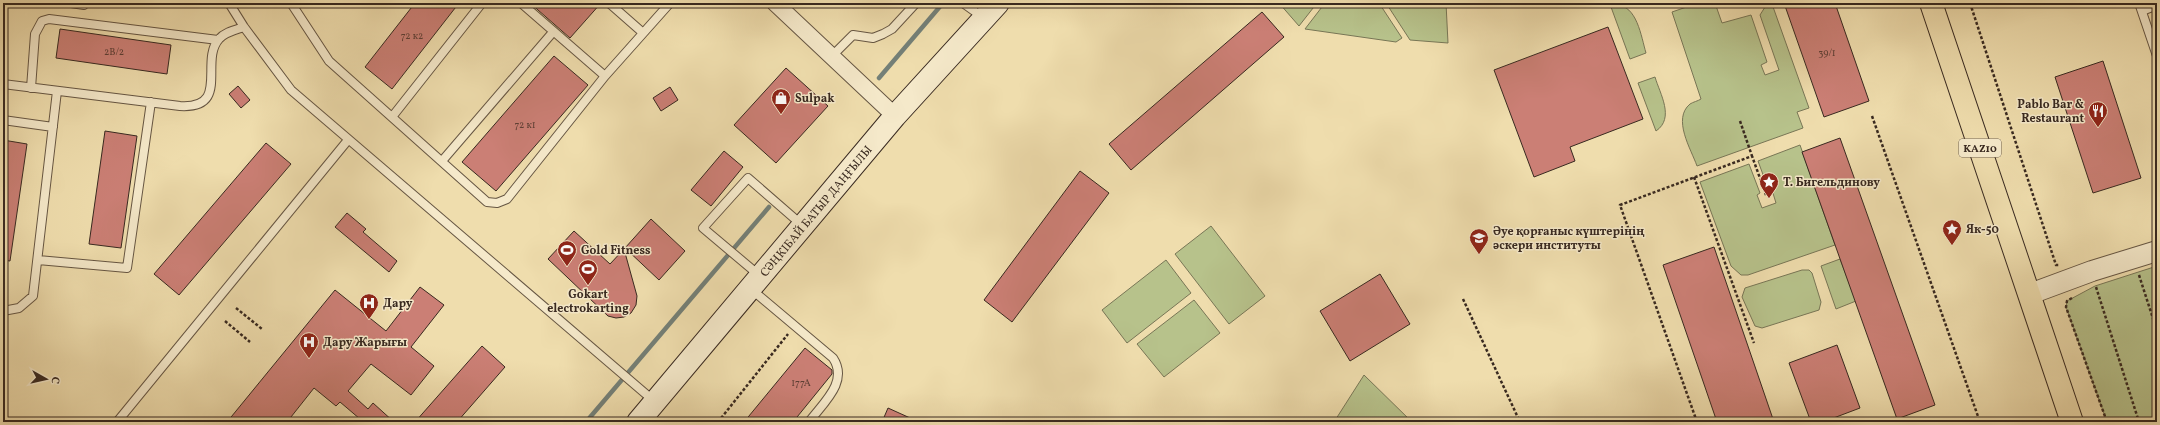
<svg xmlns="http://www.w3.org/2000/svg" width="2160" height="425" viewBox="0 0 2160 425" font-family="Vollkorn,serif">
<style>
.green{fill:#b7c28b;stroke:#787656}
.lines{fill:none;stroke-linecap:round;stroke-linejoin:round}
.stream{stroke:#748078;stroke-width:4.5}
.building{fill:#cb7f75;stroke:#382920}
.service-casing{stroke:#665643;stroke-width:10}
.minor-casing{stroke:#665643;stroke-width:18}
.tertiary-casing{stroke:#665643;stroke-width:22}
.secondary-casing{stroke:#382920;stroke-width:24}
.primary-casing{stroke:#382920;stroke-width:24}
.path{stroke:#382920;stroke-width:2.5;stroke-dasharray:3 2;stroke-linecap:butt}
.service{stroke:#f5e9ca;stroke-width:8}
.minor{stroke:#f5e9ca;stroke-width:16}
.tertiary{stroke:#f5e9ca;stroke-width:20}
.secondary{stroke:#f5e9ca;stroke-width:22}
.primary{stroke:#efddad;stroke-width:22}
.labels{text-anchor:middle;stroke-width:3;stroke-linejoin:round;paint-order:stroke}
.number-label{font-size:10px;fill:#5d3e35}
.shield{fill:#f5e9ca;stroke:#716353;stroke-width:1}
.shield-label{font-size:11px;font-weight:bold;fill:#382920}
.poi-label{font-size:12px;font-weight:bold;fill:#382920;stroke:#f5e9ca;text-anchor:start}
.street-label{font-size:12px;fill:#382920;stroke:#f5e9ca}
</style>
<rect width="100%" height="100%" fill="#efddad"/>
<filter id="stains"><feTurbulence type="fractalNoise" baseFrequency=".005" numOctaves="4"/><feColorMatrix values="0 0 0 0 .2 0 0 0 0 .09 0 0 0 0 .02 0 0 0 .5 -.17"/></filter>
<radialGradient id="worn" r=".72"><stop offset=".6" stop-color="#630" stop-opacity="0"/><stop offset="1" stop-color="#630" stop-opacity=".3"/></radialGradient>
<path class="green" d="M 1279,3 L 1317,3 L 1299,26 Z
M 1325,3 L 1379,3 L 1402,38 L 1396,42 L 1305,29 Z
M 1386,3 L 1446,3 L 1448,43 L 1410,40 Z
M 1698,3 L 1715,3 L 1722,23 L 1751,15 L 1767,62 L 1761,65 L 1765,75 L 1779,70 L 1760,15 L 1765,7 L 1772,4 L 1809,108 L 1797,112 L 1803,128 L 1697,166 C 1691,149 1672,119 1690,104 C 1693,102 1698,101 1701,99 L 1672,12 Z
M 1616,5 C 1637,5 1641,36 1646,53 L 1630,59 L 1611,7 Z
M 1655,77 C 1660,94 1675,118 1656,131 L 1638,83 Z
M 1800,145 L 1835,245 L 1748,275 L 1741,275 L 1731,266 L 1700,182 L 1749,164 L 1760,193 L 1757,195 L 1762,208 L 1776,203 L 1772,190 L 1769,191 L 1758,161 Z
M 1211,226 L 1265,296 L 1229,324 L 1175,254 Z
M 1840,259 L 1856,301 L 1836,309 L 1821,266 Z
M 1166,260 L 1191,293 L 1127,343 L 1102,310 Z
M 2157,266 L 2157,422 L 2107,422 L 2066,307 L 2067,301 L 2095,286 Z
M 1802,270 L 1809,270 L 1812,273 L 1821,302 L 1819,310 L 1762,328 L 1755,326 L 1742,297 L 1745,288 Z
M 1194,300 L 1220,333 L 1164,377 L 1137,344 Z
M 1364,375 L 1412,422 L 1334,422 Z"/>
<g class="lines">
<path class="stream" d="M 879,78 L 943,3
M 586,422 L 769,207"/>
</g>
<path class="building" d="M 415,3 L 459,3 L 392,89 L 365,67 Z
M 530,3 L 601,3 L 570,38 Z
M 1784,3 L 1835,3 L 1869,101 L 1824,117 Z
M 1262,12 L 1284,37 L 1131,170 L 1109,144 Z
M 1608,27 L 1643,119 L 1570,147 L 1575,161 L 1534,177 L 1494,70 Z
M 60,29 L 171,45 L 167,74 L 56,58 Z
M 554,56 L 588,85 L 496,191 L 462,162 Z
M 2103,61 L 2141,178 L 2093,193 L 2055,77 Z
M 786,68 L 828,106 L 776,163 L 734,125 Z
M 238,86 L 250,100 L 241,108 L 229,94 Z
M 670,87 L 678,100 L 661,111 L 653,98 Z
M 105,131 L 137,136 L 121,248 L 89,244 Z
M 1840,138 L 1935,405 L 1897,419 L 1802,152 Z
M 3,140 L 27,144 L 10,261 L 3,260 Z
M 266,143 L 291,164 L 179,295 L 154,274 Z
M 724,151 L 743,167 L 711,206 L 691,190 Z
M 1080,171 L 1109,193 L 1012,322 L 984,300 Z
M 347,213 L 366,229 L 363,232 L 397,261 L 389,272 L 335,227 Z
M 651,219 L 685,251 L 659,280 L 625,248 Z
M 574,231 L 610,264 L 624,249 L 637,296 L 636,305 L 631,313 L 624,317 L 616,318 L 608,316 L 548,259 Z
M 1714,247 L 1774,422 L 1717,422 L 1663,265 Z
M 1380,274 L 1410,324 L 1350,361 L 1320,311 Z
M 420,287 L 444,305 L 411,347 L 434,366 L 411,395 L 371,364 L 348,391 L 368,409 L 373,403 L 394,422 L 357,422 L 360,419 L 340,402 L 336,406 L 314,388 L 287,422 L 227,422 L 335,290 L 386,331 Z
M 1837,345 L 1860,408 L 1823,422 L 1811,422 L 1789,363 Z
M 482,346 L 505,367 L 457,422 L 415,422 Z
M 805,348 L 832,370 L 832,374 L 793,422 L 744,422 Z
M 888,408 L 919,422 L 882,422 Z"/>
<g class="lines">
<defs>
<path id="service" d="M 71,3 L 84,5 L 84,3
M 229,3 L 244,27 L 291,90 L 654,401
M 291,3 L 329,61 L 487,202 L 497,203 L 507,199 L 605,76 L 670,3
M 521,3 L 605,76
M 609,3 L 642,32
M 963,3 L 984,18
M 2139,3 L 2157,56
M 2142,11 L 2157,5
M 831,57 L 853,35 L 873,38 L 883,34 L 892,29 L 916,3
M 3,84 L 180,106 C 231,109 199,61 219,39 C 225,32 235,30 244,27
M 31,88 L 35,34 L 42,21 L 49,19 L 218,40
M 392,117 L 482,3
M 3,120 L 53,127
M 442,161 L 553,32
M 38,260 L 127,268 L 151,102
M 760,276 L 703,228 L 748,178 L 802,225
M 751,289 L 833,358 C 849,382 823,403 809,422
M 3,311 L 19,308 L 33,296 L 57,91
M 117,422 L 348,140"/>
<path id="minor" d="M 775,3 L 895,116"/>
<path id="tertiary" d="M 2030,294 L 2092,271 L 2157,251"/>
<path id="secondary" d="M 638,422 L 895,116 L 998,3"/>
<path id="primary" d="M 1931,3 L 2072,422"/>
</defs>
<use href="#service" class="service-casing"/>
<use href="#minor" class="minor-casing"/>
<use href="#tertiary" class="tertiary-casing"/>
<use href="#secondary" class="secondary-casing"/>
<use href="#primary" class="primary-casing"/>
<path class="path" d="M 1970,3 L 2056,265 L 2059,265
M 1872,116 L 1980,422
M 1740,121 L 1752,156
M 1694,177 L 1754,343
M 2139,275 L 2157,331
M 2096,287 L 2139,422
M 2072,298 L 2067,301 L 2066,307 L 2107,422
M 1463,299 L 1520,422
M 236,308 L 262,329
M 225,321 L 250,342
M 718,422 L 788,334
M 1697,422 L 1620,205 L 1752,156 L 1766,195"/>
<use href="#service" class="service"/>
<use href="#minor" class="minor"/>
<use href="#tertiary" class="tertiary"/>
<use href="#secondary" class="secondary"/>
<use href="#primary" class="primary"/>
</g>
<defs>
<symbol id="shop-pin" viewBox="-11 -11 22 30"><path d="M0 17L-7.5 6A9.5 9.5 0 1 1 7.5 6Z" fill="#8f2418" stroke="#f5e9ca"/><path d="M-5-2.5h2.3a2.7 3.5 0 0 1 5.4 0H5L5.5 6h-11ZM-1.5-2.5h3a1.5 2.3 0 0 0-3 0Z" fill="#fff"/></symbol>
<symbol id="restaurant-pin" viewBox="-11 -11 22 30"><path d="M0 17L-7.5 6A9.5 9.5 0 1 1 7.5 6Z" fill="#8f2418" stroke="#f5e9ca"/><path d="M-5-6h1v4h1v-4h1v4h1v-4h1v5L-1.5 .5V6h-2V.5L-5-1ZM5-6V6H3V1.5H1.5Q1.5-4 5-6Z" fill="#fff"/></symbol>
<symbol id="sight-pin" viewBox="-11 -11 22 30"><path d="M0 17L-7.5 6A9.5 9.5 0 1 1 7.5 6Z" fill="#8f2418" stroke="#f5e9ca"/><path d="M0-6L1.8-2.2L6-1.7L2.9 1.2L3.7 5.4L0 3.3L-3.7 5.4L-2.9 1.2L-6-1.7L-1.8-2.2Z" fill="#fff"/></symbol>
<symbol id="university-pin" viewBox="-11 -11 22 30"><path d="M0 17L-7.5 6A9.5 9.5 0 1 1 7.5 6Z" fill="#8f2418" stroke="#f5e9ca"/><path d="M0-5L7-2L0 1L-7-2ZM-4 1L0 2.5L4 1V4Q0 6-4 4Z" fill="#fff"/></symbol>
<symbol id="stadium-pin" viewBox="-11 -11 22 30"><path d="M0 17L-7.5 6A9.5 9.5 0 1 1 7.5 6Z" fill="#8f2418" stroke="#f5e9ca"/><path d="M0-5a6.5 5 0 1 0 0 10a6.5 5 0 1 0 0-10ZM-3.5-1.8h7v3.6h-7Z" fill="#fff"/></symbol>
<symbol id="hospital-pin" viewBox="-11 -11 22 30"><path d="M0 17L-7.5 6A9.5 9.5 0 1 1 7.5 6Z" fill="#8f2418" stroke="#f5e9ca"/><path d="M-5-5h3v3.5h4V-5h3V5h-3V1.5h-4V5h-3Z" fill="#fff"/></symbol>
</defs>
<g fill-rule="evenodd">
<use href="#shop-pin" x="770" y="87" width="22" height="30"/>
<use href="#restaurant-pin" x="2087" y="100" width="22" height="30"/>
<use href="#sight-pin" x="1758" y="171" width="22" height="30"/>
<use href="#sight-pin" x="1941" y="218" width="22" height="30"/>
<use href="#university-pin" x="1468" y="227" width="22" height="30"/>
<use href="#stadium-pin" x="556" y="239" width="22" height="30"/>
<use href="#stadium-pin" x="577" y="258" width="22" height="30"/>
<use href="#hospital-pin" x="358" y="292" width="22" height="30"/>
<use href="#hospital-pin" x="298" y="331" width="22" height="30"/>
</g>
<g class="labels">
<g class="number-label">
<text x="412" y="39">72 к2</text>
<text x="114" y="55">2В/2</text>
<text x="1827" y="56">39/1</text>
<text x="525" y="128">72 к1</text>
<text x="801" y="386">177А</text>
</g>
<rect class="shield" x="1959" y="139" width="42" height="18" rx="3"/>
<g class="shield-label">
<text x="1980" y="152">KAZ10</text>
</g>
<g class="poi-label">
<text x="795" y="102">Sulpak</text>
<text x="2084" y="108" text-anchor="end">Pablo Bar &amp;<tspan x="2084" dy="14">Restaurant</tspan></text>
<text x="1783" y="186">Т. Бигельдинову</text>
<text x="1966" y="233">Як-50</text>
<text x="1493" y="235">Әуе қорғаныс күштерінің<tspan x="1493" dy="14">әскери институты</tspan></text>
<text x="581" y="254">Gold Fitness</text>
<text x="588" y="298" text-anchor="middle">Gokart<tspan x="588" dy="14">electrokarting</tspan></text>
<text x="383" y="307">Дару</text>
<text x="323" y="346">Дару Жарығы</text>
</g>
<g class="street-label">
<text transform="translate(816 211) rotate(-50)" y="4">СӘҢКІБАЙ БАТЫР ДАҢҒЫЛЫ</text>
</g>
</g>
<rect width="2160" height="425" fill="none" stroke="#efddad" stroke-width="16"/>
<rect x="4" y="4" width="2152" height="417" fill="none" stroke="#382920" stroke-width="2"/>
<rect x="8" y="8" width="2144" height="409" fill="none" stroke="#382920"/>
<g transform="translate(46 379) rotate(98)" stroke="#f5e9ca" stroke-width="3" paint-order="stroke">
<path d="M0-3L7 15L0 10L-7 15Z" fill="#382920"/>
<text y="-6" font-size="11" font-weight="bold" text-anchor="middle" fill="#382920">С</text>
</g>
<rect width="100%" height="100%" filter="url(#stains)"/>
<rect width="100%" height="100%" fill="url(#worn)"/>
</svg>
